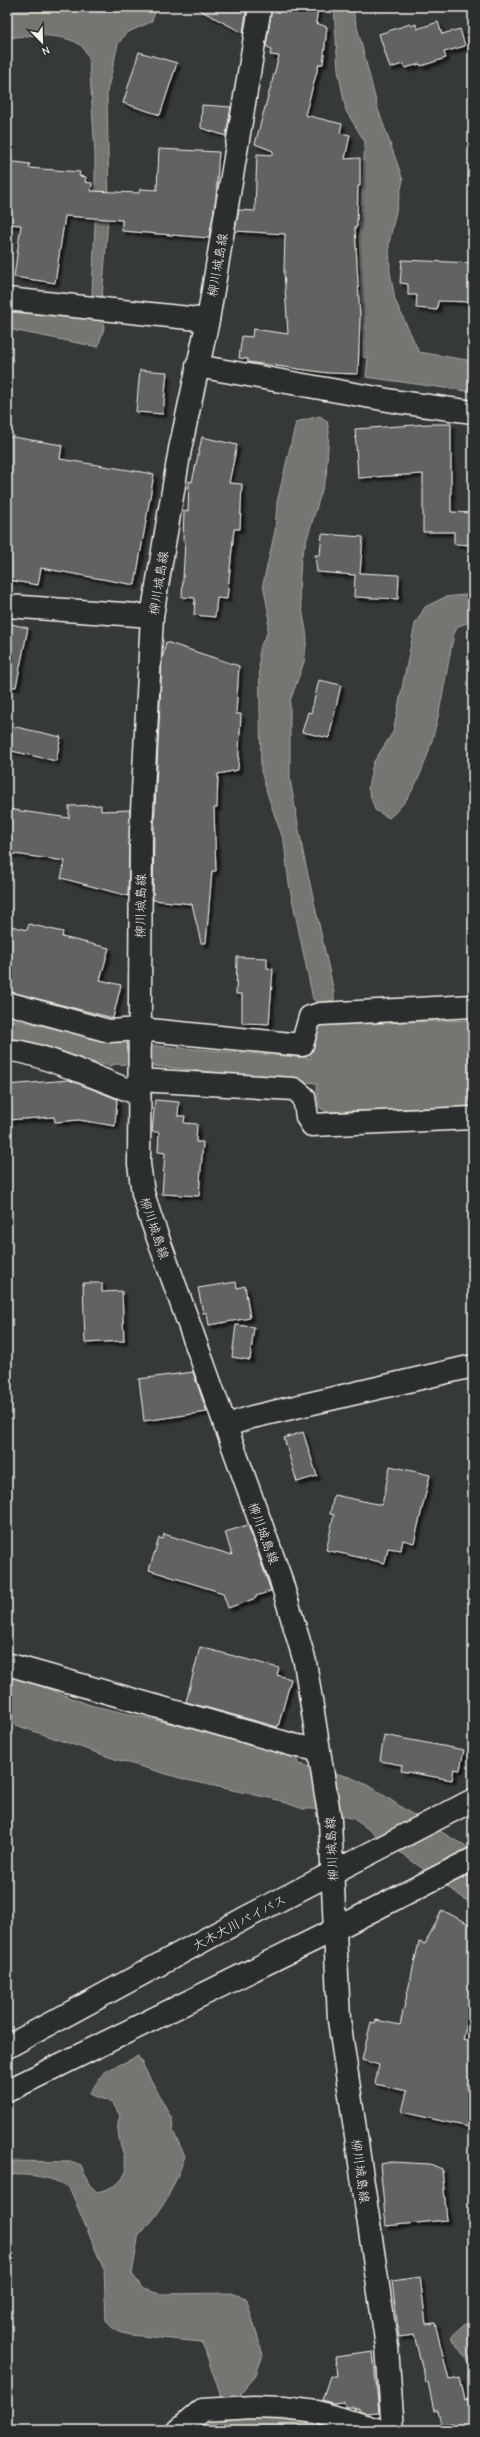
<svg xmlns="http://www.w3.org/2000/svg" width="480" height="2437" viewBox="0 0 480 2437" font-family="'Comic Neue','Klee One',sans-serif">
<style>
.water{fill:#757572;stroke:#a8a7a1}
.building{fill:#616362;stroke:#f4f1e8;filter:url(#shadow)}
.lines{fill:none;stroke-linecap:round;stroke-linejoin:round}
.street-casing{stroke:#f4f1e8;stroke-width:25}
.secondary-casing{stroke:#f4f1e8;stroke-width:25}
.highway-casing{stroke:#f4f1e8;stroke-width:25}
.street{stroke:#2a2d2e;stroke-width:22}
.secondary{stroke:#2a2d2e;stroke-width:22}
.highway{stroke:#2a2d2e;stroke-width:22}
.labels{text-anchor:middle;stroke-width:3;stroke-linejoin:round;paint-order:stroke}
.street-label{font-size:13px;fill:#f4f1e8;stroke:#2a2d2e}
</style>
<defs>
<filter id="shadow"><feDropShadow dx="3.5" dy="3.5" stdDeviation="1" flood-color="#0009"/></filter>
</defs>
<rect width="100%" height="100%" fill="#363939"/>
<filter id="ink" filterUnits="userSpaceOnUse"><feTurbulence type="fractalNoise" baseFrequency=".025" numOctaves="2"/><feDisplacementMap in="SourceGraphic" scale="8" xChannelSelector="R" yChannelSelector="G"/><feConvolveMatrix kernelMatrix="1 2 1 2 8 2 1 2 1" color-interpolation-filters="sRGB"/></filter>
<g filter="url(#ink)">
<path class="water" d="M 7,7 L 158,7 L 151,22 L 126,33 L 118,44 L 107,92 L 109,207 L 102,299 L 104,328 L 98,347 L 7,329 L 7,312 L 91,318 L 95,224 L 95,154 L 89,58 C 86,54 84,47 80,45 C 65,33 24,34 7,39 Z
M 334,7 L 352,7 L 378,109 L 403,180 L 389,243 L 390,272 L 395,300 L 419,352 L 473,361 L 473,392 L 366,377 L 368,358 L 363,357 L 359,233 L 365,142 L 346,111 L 338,70 Z
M 320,416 L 327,421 L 329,431 L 326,477 L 301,558 L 299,591 L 307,637 L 304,662 L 290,701 L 290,779 L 303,852 L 334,992 L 334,1000 L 317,1003 L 313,999 L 289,884 L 284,842 L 268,796 L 261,771 L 259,649 L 267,633 L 269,616 L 263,584 L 275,531 L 277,502 L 296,422 Z
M 473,594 L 473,621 L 458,626 L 454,634 C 442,689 434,783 389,818 L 375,810 L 368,788 L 373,763 L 393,732 L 415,624 L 425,607 L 445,597 Z
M 7,1018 L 120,1043 L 310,1058 L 319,1025 L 473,1020 L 473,1106 L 326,1112 L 319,1107 L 316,1083 L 154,1066 L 116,1064 L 109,1066 L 7,1041 Z
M 7,1673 L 90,1705 L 199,1730 L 296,1755 L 298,1764 L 350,1777 L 373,1788 L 407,1811 L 473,1851 L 473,1905 L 354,1819 L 313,1809 L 303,1809 L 278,1800 L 187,1780 L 115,1759 L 7,1722 Z
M 138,2056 L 172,2119 L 173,2131 L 185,2156 C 177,2180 160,2219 139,2233 L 132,2274 L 143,2289 L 160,2294 L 231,2293 L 246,2298 L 263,2355 L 255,2377 L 241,2393 L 247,2413 L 354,2430 L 195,2430 L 199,2424 L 223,2413 C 221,2393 219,2389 212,2371 C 208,2361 207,2352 201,2342 L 131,2335 C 120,2333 112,2330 106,2320 L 104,2270 L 70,2189 C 54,2176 27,2174 7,2175 L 7,2161 L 73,2162 L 81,2165 L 89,2184 L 97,2192 C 152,2179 108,2145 120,2116 L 113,2103 L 89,2094 L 104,2072 Z
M 473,2317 L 473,2376 L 470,2365 L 451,2337 Z"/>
<path class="building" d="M 194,7 L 247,7 L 243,33 Z
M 272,7 L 318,7 L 316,23 L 327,27 L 323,64 L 319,64 L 305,115 L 342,124 L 340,133 L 350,135 L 345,159 L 360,158 L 360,186 L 358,186 L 357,227 L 355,227 L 360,318 L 358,374 L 328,373 L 248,362 L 248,359 L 239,358 L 242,336 L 252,337 L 253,329 L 288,334 L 284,272 L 285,234 L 235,231 L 239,210 L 255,211 L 257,154 L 273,155 L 273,151 L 255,144 L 279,56 L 270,55 L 271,49 L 266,46 Z
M 438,22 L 442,34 L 460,29 L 465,46 L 444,52 L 446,58 L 421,66 L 420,64 L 405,68 L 403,64 L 390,68 L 379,34 L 410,24 L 411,26 L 416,24 L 417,29 Z
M 139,52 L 177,63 L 160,115 L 123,103 Z
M 202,105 L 231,107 L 226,136 L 201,128 Z
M 159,149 L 219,152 L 216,198 L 209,238 L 122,231 L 122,220 L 65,216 L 55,283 L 14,277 L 21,225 L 7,224 L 7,161 L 30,164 L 29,168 L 80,172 L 79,176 L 86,177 L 85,182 L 92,183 L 91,191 L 139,193 L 140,189 L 157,190 Z
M 402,260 L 473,263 L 473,302 L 438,301 L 437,310 L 416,308 L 417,295 L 408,295 L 408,284 L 400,283 Z
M 140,370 L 167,372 L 163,414 L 136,412 Z
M 429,424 L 451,424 L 451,512 L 473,513 L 473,545 L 454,544 L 454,532 L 423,532 L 423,474 L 358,478 L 355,429 Z
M 7,436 L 62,445 L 60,459 L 154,474 L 135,585 L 41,568 L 38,585 L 7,580 Z
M 202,437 L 237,445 L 229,483 L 242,484 L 240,529 L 234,529 L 227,599 L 217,598 L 215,617 L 194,615 L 195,598 L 182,597 L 185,541 L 183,540 L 184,511 L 188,511 L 189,481 L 192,482 Z
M 322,534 L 363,537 L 360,573 L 399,575 L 398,599 L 354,597 L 355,575 L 317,572 L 315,555 L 320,555 Z
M 7,623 L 28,628 L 16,687 L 7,686 Z
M 166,642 L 239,666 L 236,714 L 241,714 L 238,770 L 218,774 L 217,808 L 214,808 L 216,871 L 212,871 L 206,943 L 201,943 L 192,904 L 153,900 L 154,830 L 162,660 Z
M 319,680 L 341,685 L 329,738 L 302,732 L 308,712 L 311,713 Z
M 7,725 L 61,737 L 56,761 L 7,750 Z
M 101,805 L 101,811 L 130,810 L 128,896 L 61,878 L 65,861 L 7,853 L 7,809 L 69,818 L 69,806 Z
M 29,924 L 63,932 L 62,937 L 109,948 L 100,980 L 121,985 L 113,1018 L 7,991 L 7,925 L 27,930 Z
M 237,957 L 267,958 L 267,968 L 273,969 L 269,1024 L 242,1023 L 242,994 L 236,994 Z
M 69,1080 L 117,1099 L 115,1126 L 79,1120 L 55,1122 L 54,1117 L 7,1120 L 7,1085 Z
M 155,1100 L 179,1102 L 178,1116 L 185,1116 L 184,1123 L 197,1124 L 196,1142 L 203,1142 L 199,1196 L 162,1194 L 165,1153 L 158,1152 L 159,1132 L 152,1132 Z
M 236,1282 L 237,1288 L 245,1286 L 250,1318 L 209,1325 L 207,1313 L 203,1313 L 198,1288 Z
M 83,1283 L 102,1283 L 102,1292 L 122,1291 L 124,1341 L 85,1343 Z
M 236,1325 L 254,1327 L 250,1360 L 232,1357 Z
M 193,1372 L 207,1412 L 144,1421 L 139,1379 Z
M 303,1432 L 317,1476 L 297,1482 L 284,1438 Z
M 390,1466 L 430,1475 L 414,1543 L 403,1540 L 401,1550 L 388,1548 L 385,1563 L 326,1550 L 334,1515 L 330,1514 L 334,1495 L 382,1505 Z
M 248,1525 L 271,1591 L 256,1596 L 256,1598 L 228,1608 L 223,1593 L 149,1570 L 159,1538 L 163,1539 L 164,1534 L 232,1555 L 225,1532 Z
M 200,1647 L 279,1668 L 277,1675 L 291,1679 L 278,1727 L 186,1702 Z
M 384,1735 L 464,1750 L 460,1770 L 454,1769 L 452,1780 L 401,1771 L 402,1765 L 380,1761 Z
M 442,1910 L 473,1926 L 473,1998 L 463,2040 L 473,2042 L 473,2062 L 467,2088 L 473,2089 L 473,2128 L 402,2112 L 407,2091 L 375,2084 L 379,2065 L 362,2060 L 371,2022 L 375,2023 L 376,2020 L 400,2025 L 419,1942 L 425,1944 Z
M 392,2162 L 430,2164 L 442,2169 L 447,2220 L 386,2226 L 380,2164 Z
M 420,2277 L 426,2324 L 435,2323 L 449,2380 L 460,2378 L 465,2400 L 469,2399 L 473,2416 L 473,2430 L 452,2430 L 452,2423 L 441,2425 L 438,2411 L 434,2411 L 428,2382 L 426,2382 L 414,2335 L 399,2337 L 392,2281 Z
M 373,2352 L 379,2412 L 364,2413 L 358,2411 L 358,2408 L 353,2409 L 353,2407 L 345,2407 L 344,2402 L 332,2403 L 322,2400 L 330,2376 L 337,2376 L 335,2357 Z"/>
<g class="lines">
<defs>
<path id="street" d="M 7,299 L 208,320
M 197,366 L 399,402 L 473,412
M 7,606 L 152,616
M 7,1003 L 109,1031 L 139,1029 L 302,1045 L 310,1017 L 320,1014 L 473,1006
M 7,1051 C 25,1046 116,1086 139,1094
M 139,1080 L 294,1089 L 304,1097 L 307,1117 L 312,1125 L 473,1118
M 225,1426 L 252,1417 L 473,1366
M 7,1664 L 293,1745 L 318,1750
M 179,2430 L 202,2410 L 253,2407 L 284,2408 L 317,2412 L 379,2430"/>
<path id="secondary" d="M 260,7 L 208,320 L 180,449 L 152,616 L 141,830 L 139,1164 L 143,1193 L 150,1216 L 280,1577 L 305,1662 L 330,1820 L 339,2020 L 387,2347 L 393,2430"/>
<path id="highway" d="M 7,2047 L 247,1917 L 473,1800
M 7,2091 L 334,1930 L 473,1859"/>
</defs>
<use href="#street" class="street-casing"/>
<use href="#secondary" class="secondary-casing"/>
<use href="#highway" class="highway-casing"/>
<use href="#street" class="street"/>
<use href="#secondary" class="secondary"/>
<use href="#highway" class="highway"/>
</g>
</g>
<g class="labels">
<g class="street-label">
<text transform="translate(217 265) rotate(-80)" y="5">柳川城島線</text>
<text transform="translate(158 583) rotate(-81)" y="5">柳川城島線</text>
<text transform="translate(140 906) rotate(-89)" y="5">柳川城島線</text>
<text transform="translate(155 1228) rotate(71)" y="5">柳川城島線</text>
<text transform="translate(264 1533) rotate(70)" y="5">柳川城島線</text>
<text transform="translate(331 1849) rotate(-93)" y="5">柳川城島線</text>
<text transform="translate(239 1922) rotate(-28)" y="5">大木大川バイパス</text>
<text transform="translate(361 2171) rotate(82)" y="5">柳川城島線</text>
</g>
</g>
<rect width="480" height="2437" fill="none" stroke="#2a2d2e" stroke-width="24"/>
<rect x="12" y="12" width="456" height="2413" fill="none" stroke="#f4f1e8" stroke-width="1.5" filter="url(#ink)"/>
<g transform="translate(42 42) rotate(157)" stroke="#2a2d2e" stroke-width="3" paint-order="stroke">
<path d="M0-3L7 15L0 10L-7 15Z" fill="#f4f1e8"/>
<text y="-6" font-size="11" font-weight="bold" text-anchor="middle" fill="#f4f1e8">N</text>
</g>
</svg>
